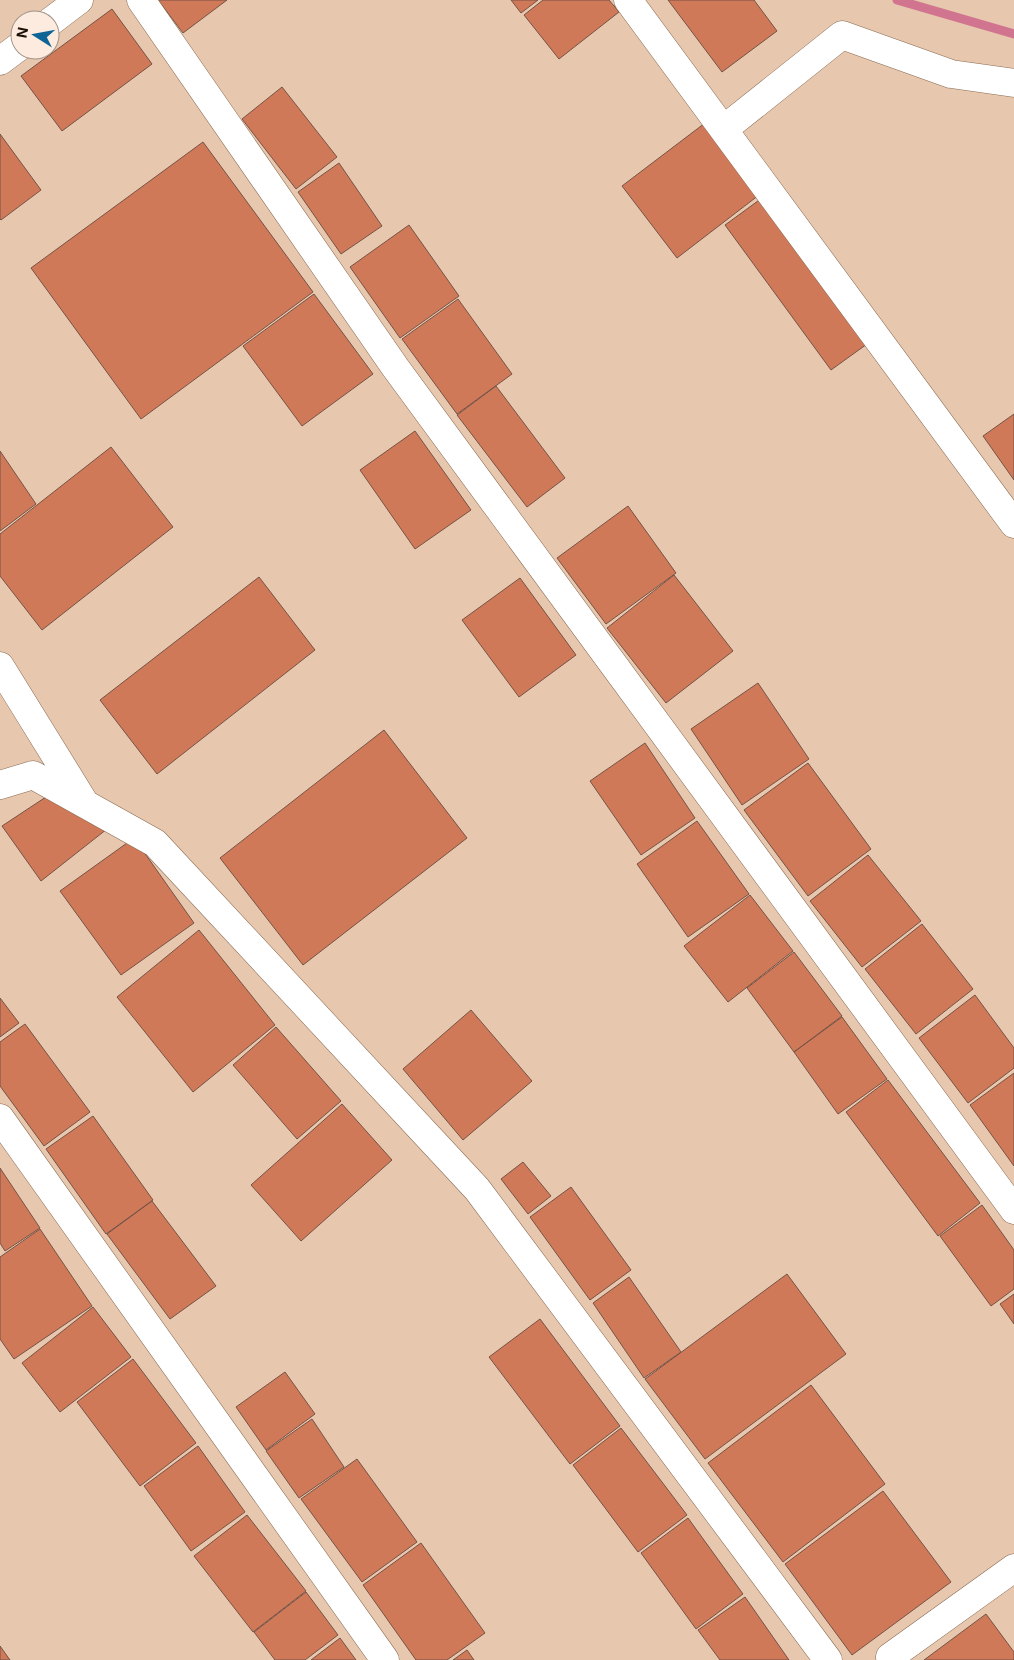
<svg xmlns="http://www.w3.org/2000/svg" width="1014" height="1660" viewBox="0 0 1014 1660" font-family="Inter,sans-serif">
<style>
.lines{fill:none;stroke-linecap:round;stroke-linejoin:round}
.stream{stroke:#d07490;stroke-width:9}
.building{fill:#d07958;stroke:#765346}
.street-casing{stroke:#896c54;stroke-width:29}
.street{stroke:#fff;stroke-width:28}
</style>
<rect width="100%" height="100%" fill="#e7c7ad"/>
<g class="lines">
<path class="stream" d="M 897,0 L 1014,34"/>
</g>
<path class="building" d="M 158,0 L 227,0 L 183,33 Z
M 511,0 L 538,0 L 521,13 Z
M 543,0 L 609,0 L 619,12 L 559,59 L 524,15 Z
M 668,0 L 754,0 L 777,31 L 722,72 Z
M 112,9 L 152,64 L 62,131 L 21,76 Z
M 282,87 L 337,157 L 296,189 L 242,119 Z
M 705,123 L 759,195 L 677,258 L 622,186 Z
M 0,134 L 41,190 L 1,220 L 0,219 Z
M 203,142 L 313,292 L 141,419 L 31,268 Z
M 339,163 L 382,226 L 341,254 L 298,192 Z
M 762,198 L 867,344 L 831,370 L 725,225 Z
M 409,225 L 459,296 L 400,338 L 350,267 Z
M 314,294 L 373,374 L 302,426 L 243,346 Z
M 458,299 L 512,374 L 457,414 L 402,339 Z
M 496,386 L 565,478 L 527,507 L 457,415 Z
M 1014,414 L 1014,480 L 983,436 Z
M 415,431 L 471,510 L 415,549 L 360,470 Z
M 111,447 L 173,527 L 42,630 L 0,576 L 0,534 Z
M 0,451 L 36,504 L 0,531 Z
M 628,506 L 676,573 L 606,624 L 557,558 Z
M 674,575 L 733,651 L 666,703 L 607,628 Z
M 259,577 L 315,650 L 157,774 L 100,700 Z
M 520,578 L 576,655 L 519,697 L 462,620 Z
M 758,683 L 809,759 L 742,805 L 691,729 Z
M 384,730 L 467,838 L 303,965 L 220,858 Z
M 645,743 L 695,818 L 641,855 L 590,781 Z
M 808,763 L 871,849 L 808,896 L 744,810 Z
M 55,791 L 107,829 L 41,881 L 2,826 Z
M 697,821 L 749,894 L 688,937 L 637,864 Z
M 134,838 L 194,923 L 121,975 L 60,891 Z
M 868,855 L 921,921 L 862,967 L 810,901 Z
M 750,895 L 793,951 L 728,1002 L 684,946 Z
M 922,924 L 973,989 L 916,1034 L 865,969 Z
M 199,930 L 275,1025 L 193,1092 L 117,997 Z
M 794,952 L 842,1016 L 794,1052 L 747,988 Z
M 975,995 L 1014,1048 L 1014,1068 L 968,1103 L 919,1038 Z
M 0,998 L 19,1023 L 0,1037 Z
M 471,1010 L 532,1081 L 463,1140 L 403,1069 Z
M 842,1017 L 887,1079 L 838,1114 L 794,1052 Z
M 25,1024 L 90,1112 L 44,1146 L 0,1086 L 0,1042 Z
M 276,1027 L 341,1101 L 297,1139 L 233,1065 Z
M 1014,1073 L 1014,1166 L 970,1105 Z
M 888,1080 L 980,1203 L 938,1236 L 846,1112 Z
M 342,1104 L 392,1160 L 301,1241 L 251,1185 Z
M 93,1116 L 153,1200 L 106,1234 L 46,1149 Z
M 523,1162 L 551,1196 L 528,1214 L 501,1179 Z
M 0,1168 L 40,1228 L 5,1251 L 0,1243 Z
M 571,1187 L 631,1270 L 590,1300 L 530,1217 Z
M 152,1201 L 216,1286 L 170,1319 L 107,1234 Z
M 982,1205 L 1014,1250 L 1014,1289 L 991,1306 L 940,1236 Z
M 40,1229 L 92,1306 L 14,1359 L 0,1339 L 0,1257 Z
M 787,1274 L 846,1354 L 705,1459 L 645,1379 Z
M 629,1277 L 681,1352 L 644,1378 L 593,1303 Z
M 1014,1294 L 1014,1324 L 1000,1304 Z
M 93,1307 L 131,1357 L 60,1412 L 22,1363 Z
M 540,1319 L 620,1426 L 570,1464 L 489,1357 Z
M 133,1359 L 196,1443 L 140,1486 L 77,1402 Z
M 285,1372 L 315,1414 L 266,1450 L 236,1407 Z
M 811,1385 L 885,1484 L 783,1562 L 708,1463 Z
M 312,1419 L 344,1467 L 299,1498 L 266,1451 Z
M 621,1428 L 687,1515 L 638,1552 L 573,1465 Z
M 198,1446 L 245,1512 L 191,1551 L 144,1486 Z
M 357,1459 L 417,1542 L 362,1582 L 301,1499 Z
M 883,1491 L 951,1582 L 852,1655 L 785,1564 Z
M 247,1515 L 306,1591 L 253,1632 L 194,1556 Z
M 688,1518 L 743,1594 L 696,1629 L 641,1553 Z
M 421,1543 L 485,1633 L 447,1660 L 416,1660 L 363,1585 Z
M 306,1592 L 338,1635 L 305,1660 L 275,1660 L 254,1632 Z
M 745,1597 L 789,1660 L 720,1660 L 698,1630 Z
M 986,1614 L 1014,1652 L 1014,1660 L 924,1660 Z
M 340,1638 L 356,1660 L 311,1660 Z
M 0,1646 L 10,1660 L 0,1660 Z
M 467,1650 L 474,1660 L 453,1660 Z"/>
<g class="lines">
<defs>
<path id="street" d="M 141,0 L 395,367 L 1014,1210
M 628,0 L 1014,524
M 50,22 L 79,0
M 0,61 L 20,46
M 724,129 L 842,35 L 951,74 L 1014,83
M 0,666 L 84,802
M 0,785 L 33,775 L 155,843 L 477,1189 L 828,1660
M 0,1118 L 385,1660
M 890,1657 L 1014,1568"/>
</defs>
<use href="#street" class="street-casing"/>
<use href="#street" class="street"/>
</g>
<g transform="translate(35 35) rotate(281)"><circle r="24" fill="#fcebde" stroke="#a29488"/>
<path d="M0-4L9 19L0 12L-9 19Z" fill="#0e6495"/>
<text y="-8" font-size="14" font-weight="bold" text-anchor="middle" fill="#1b1107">N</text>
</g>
</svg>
